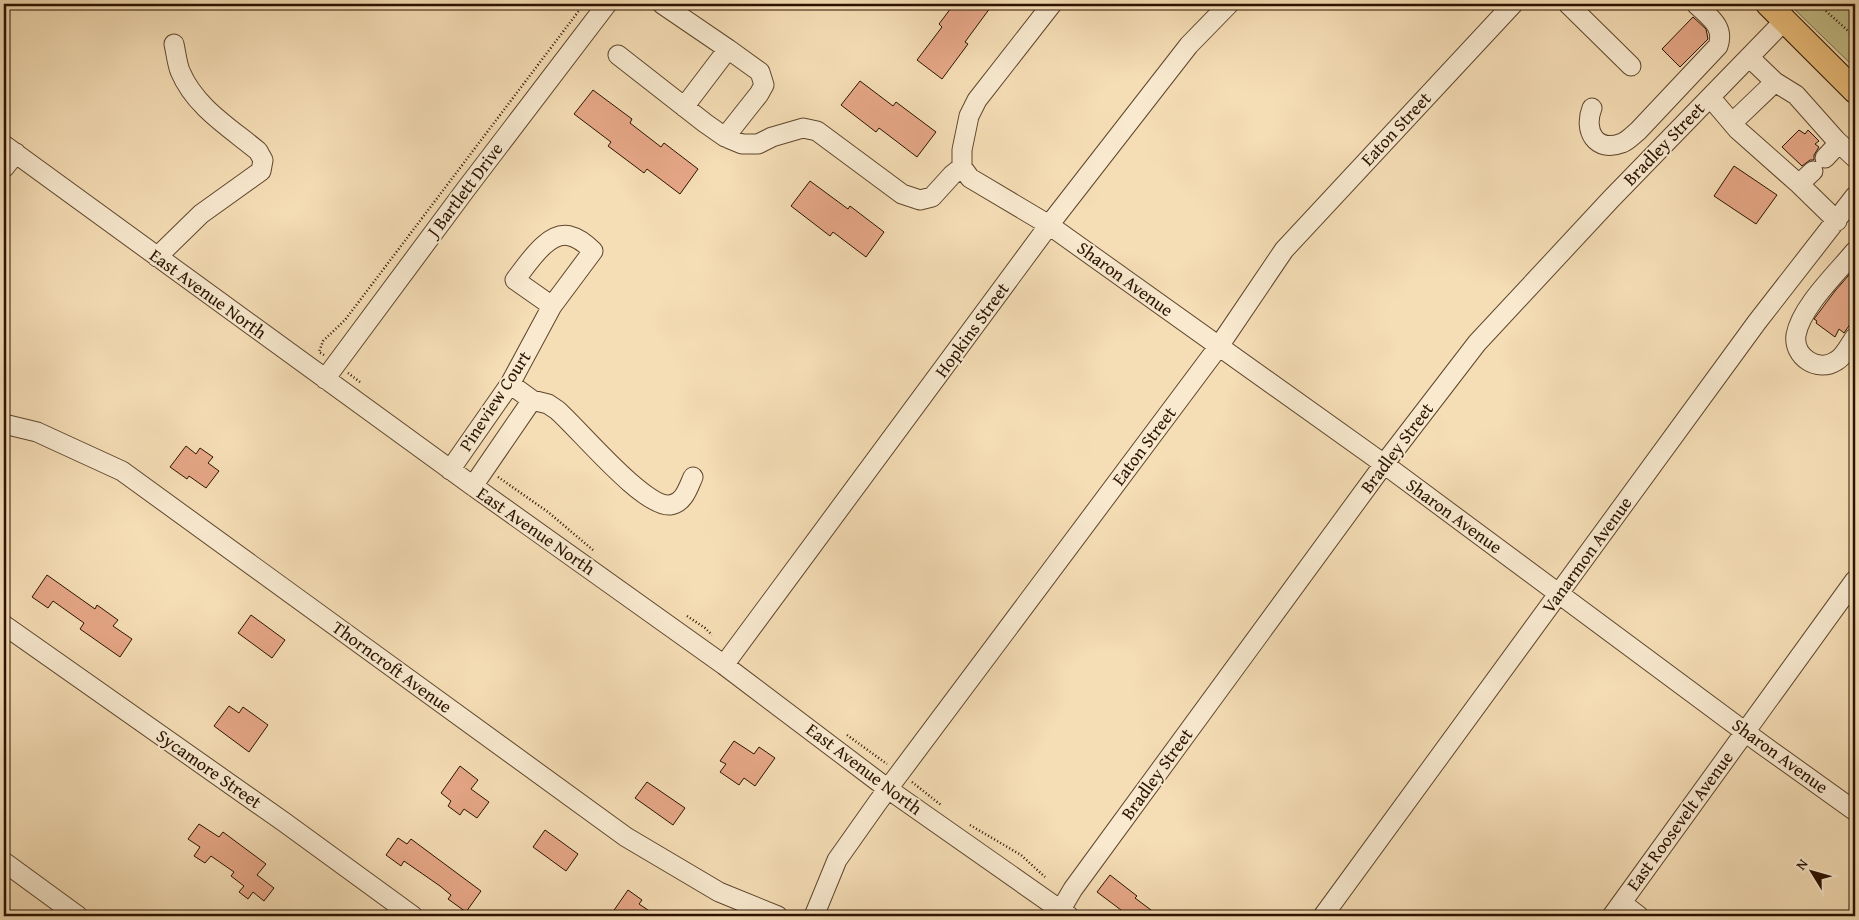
<svg xmlns="http://www.w3.org/2000/svg" width="1859" height="920" viewBox="0 0 1859 920" font-family="'Gentium Book Plus',serif">
<style>
.green{fill:#c3bf88;stroke:#776944}
.building{fill:#e6a787;stroke:#2b1300}
.lines{fill:none;stroke-linecap:round;stroke-linejoin:round}
.minor-casing{stroke:#5e462d;stroke-width:21}
.major-casing{stroke:#2b1300;stroke-width:26}
.path{stroke:#2b1300;stroke-width:2.5;stroke-dasharray:1 2.5;stroke-linecap:butt}
.minor{stroke:#f8e9cf;stroke-width:19}
.major{stroke:#eabe7a;stroke-width:24}
.labels{text-anchor:middle;stroke-width:4;stroke-linejoin:round;paint-order:stroke}
.street-label{font-size:18px;fill:#2b1300;stroke:#f8e9cf}
</style>
<rect width="100%" height="100%" fill="#f5ddb5"/>
<filter id="stains"><feTurbulence type="fractalNoise" baseFrequency=".004" numOctaves="4"/><feColorMatrix values="0 0 0 0 .2 0 0 0 0 .09 0 0 0 0 .02 0 0 0 .5 -.17"/></filter>
<radialGradient id="worn" r=".72"><stop offset=".6" stop-color="#630" stop-opacity="0"/><stop offset="1" stop-color="#630" stop-opacity=".3"/></radialGradient>
<path class="green" d="M 1789,4 L 1855,4 L 1855,68 Z"/>
<path class="building" d="M 954,4 L 993,4 L 965,42 L 968,44 L 942,79 L 917,60 L 942,27 L 939,24 Z
M 1693,17 L 1706,29 L 1708,39 L 1680,67 L 1662,49 Z
M 860,81 L 893,106 L 896,102 L 936,132 L 917,157 L 879,128 L 876,132 L 841,105 Z
M 593,90 L 632,119 L 630,123 L 661,147 L 664,143 L 698,169 L 680,194 L 647,169 L 644,173 L 608,146 L 611,142 L 574,114 Z
M 1799,130 L 1805,134 L 1808,130 L 1819,141 L 1815,144 L 1819,147 L 1814,155 L 1814,160 L 1810,160 L 1802,166 L 1782,147 Z
M 1734,166 L 1777,195 L 1756,224 L 1714,196 Z
M 810,181 L 848,209 L 850,206 L 884,232 L 866,257 L 833,232 L 830,236 L 791,206 Z
M 1855,268 L 1855,317 L 1844,333 L 1839,329 L 1835,337 L 1816,323 L 1817,321 L 1814,319 L 1835,291 Z
M 186,446 L 196,454 L 200,448 L 213,457 L 208,463 L 219,471 L 206,488 L 189,476 L 187,479 L 170,467 Z
M 47,575 L 95,609 L 97,605 L 118,620 L 113,626 L 132,639 L 120,657 L 80,629 L 84,623 L 53,601 L 48,608 L 32,597 Z
M 251,615 L 285,640 L 272,658 L 238,633 Z
M 229,706 L 239,713 L 243,707 L 268,725 L 249,752 L 214,726 Z
M 734,741 L 754,754 L 759,747 L 775,758 L 755,786 L 744,778 L 739,785 L 720,772 L 726,764 L 720,761 Z
M 460,766 L 478,780 L 471,789 L 489,802 L 477,818 L 464,809 L 460,815 L 448,806 L 451,801 L 441,793 Z
M 647,782 L 685,808 L 673,825 L 635,798 Z
M 199,824 L 219,837 L 223,832 L 266,864 L 257,875 L 274,888 L 264,901 L 253,892 L 248,899 L 239,892 L 244,886 L 231,876 L 234,872 L 211,856 L 205,863 L 194,856 L 200,847 L 188,839 Z
M 545,830 L 578,854 L 566,871 L 533,847 Z
M 398,838 L 407,844 L 411,839 L 481,891 L 466,912 L 448,899 L 451,895 L 440,886 L 404,861 L 401,866 L 386,855 Z
M 1110,875 L 1137,896 L 1135,898 L 1159,916 L 1129,916 L 1097,892 Z
M 628,890 L 642,900 L 639,904 L 657,916 L 610,916 Z"/>
<g class="lines">
<defs>
<path id="minor" d="M 662,4 L 728,49 L 684,107
M 1052,4 L 977,100 L 969,116 L 962,150 L 962,167 L 970,178 L 1049,225 L 1384,464 L 1760,743 L 1855,811
M 1568,4 L 1631,66
M 618,55 L 705,123 L 725,137 L 742,144 L 758,144 L 772,137 L 803,128 L 817,131 L 902,194 L 920,200 L 932,197 L 952,175 L 962,167
M 1749,57 L 1775,82 L 1796,95 L 1836,140 L 1855,158
M 1710,97 L 1738,130 L 1799,184 L 1813,171
M 1592,108 C 1583,131 1596,153 1622,143 C 1628,141 1633,135 1638,131 L 1718,46 C 1725,26 1709,17 1696,4
M 1732,123 L 1775,82
M 725,137 L 759,94 L 764,85 L 760,72 L 728,49
M 4,145 L 473,486 L 724,665 L 888,789 L 1069,916
M 1825,158 L 1839,143
M 4,168 L 16,153
M 1799,184 L 1837,221
M 1855,251 C 1837,273 1801,307 1796,335 C 1793,357 1818,373 1836,361 C 1844,357 1850,344 1855,337
M 157,257 L 201,214 L 261,171 L 263,160 L 258,151 C 229,127 195,107 180,71 C 177,63 176,53 174,44
M 325,379 L 466,189 L 607,4
M 510,384 L 532,400 L 548,404 L 557,410 C 579,429 644,508 670,505 C 684,503 688,488 693,477
M 4,424 L 37,432 L 122,471 L 626,837 L 719,892 L 778,916
M 450,470 L 510,384 L 552,306 L 593,251 C 587,245 579,238 570,236 C 548,230 527,265 515,280 L 552,306
M 473,486 L 532,400
M 4,625 L 284,822 L 413,916
M 724,665 L 1049,225 L 1189,45 L 1229,4
M 4,862 L 78,916
M 1622,903 L 1639,916
M 814,916 L 837,860 L 878,802 L 1219,346 L 1284,250 L 1513,4
M 1057,916 L 1073,889 L 1384,464 L 1477,343 L 1611,199 L 1785,20
M 1323,916 L 1757,322 L 1855,196
M 1612,916 L 1855,580"/>
<path id="major" d="M 1768,4 L 1855,91"/>
</defs>
<use href="#minor" class="minor-casing"/>
<use href="#major" class="major-casing"/>
<path class="path" d="M 1818,4 L 1855,37
M 324,355 L 319,352 L 323,341 L 345,320 L 584,4
M 348,373 L 360,382
M 498,477 L 548,512 L 593,550
M 687,616 L 705,628 L 712,635
M 847,735 L 887,764
M 912,782 L 941,805
M 970,825 L 1021,855 L 1045,877"/>
<use href="#minor" class="minor"/>
<use href="#major" class="major"/>
</g>
<g class="labels">
<g class="street-label">
<text transform="translate(1396 129) rotate(-47)" y="6">Eaton Street</text>
<text transform="translate(1664 144) rotate(-46)" y="6">Bradley Street</text>
<text transform="translate(465 190) rotate(-53)" y="6">J Bartlett Drive</text>
<text transform="translate(1125 279) rotate(36)" y="6">Sharon Avenue</text>
<text transform="translate(208 294) rotate(36)" y="6">East Avenue North</text>
<text transform="translate(972 330) rotate(-54)" y="6">Hopkins Street</text>
<text transform="translate(495 401) rotate(-57)" y="6">Pineview Court</text>
<text transform="translate(1144 446) rotate(-53)" y="6">Eaton Street</text>
<text transform="translate(1397 448) rotate(-53)" y="6">Bradley Street</text>
<text transform="translate(1454 516) rotate(36)" y="6">Sharon Avenue</text>
<text transform="translate(536 531) rotate(35)" y="6">East Avenue North</text>
<text transform="translate(1587 555) rotate(-54)" y="6">Vanarmon Avenue</text>
<text transform="translate(392 667) rotate(36)" y="6">Thorncroft Avenue</text>
<text transform="translate(1780 756) rotate(36)" y="6">Sharon Avenue</text>
<text transform="translate(209 769) rotate(35)" y="6">Sycamore Street</text>
<text transform="translate(864 769) rotate(37)" y="6">East Avenue North</text>
<text transform="translate(1157 774) rotate(-54)" y="6">Bradley Street</text>
<text transform="translate(1680 821) rotate(-54)" y="6">East Roosevelt Avenue</text>
</g>
</g>
<rect width="1859" height="920" fill="none" stroke="#f5ddb5" stroke-width="20"/>
<rect x="5" y="5" width="1849" height="910" fill="none" stroke="#2b1300" stroke-width="2.5"/>
<rect x="10" y="10" width="1839" height="900" fill="none" stroke="#2b1300"/>
<g transform="translate(1812 872) rotate(307)" stroke="#f8e9cf" stroke-width="4" paint-order="stroke">
<path d="M0-4L9 19L0 12L-9 19Z" fill="#2b1300"/>
<text y="-8" font-size="14" font-weight="bold" text-anchor="middle" fill="#2b1300">N</text>
</g>
<rect width="100%" height="100%" filter="url(#stains)"/>
<rect width="100%" height="100%" fill="url(#worn)"/>
</svg>
